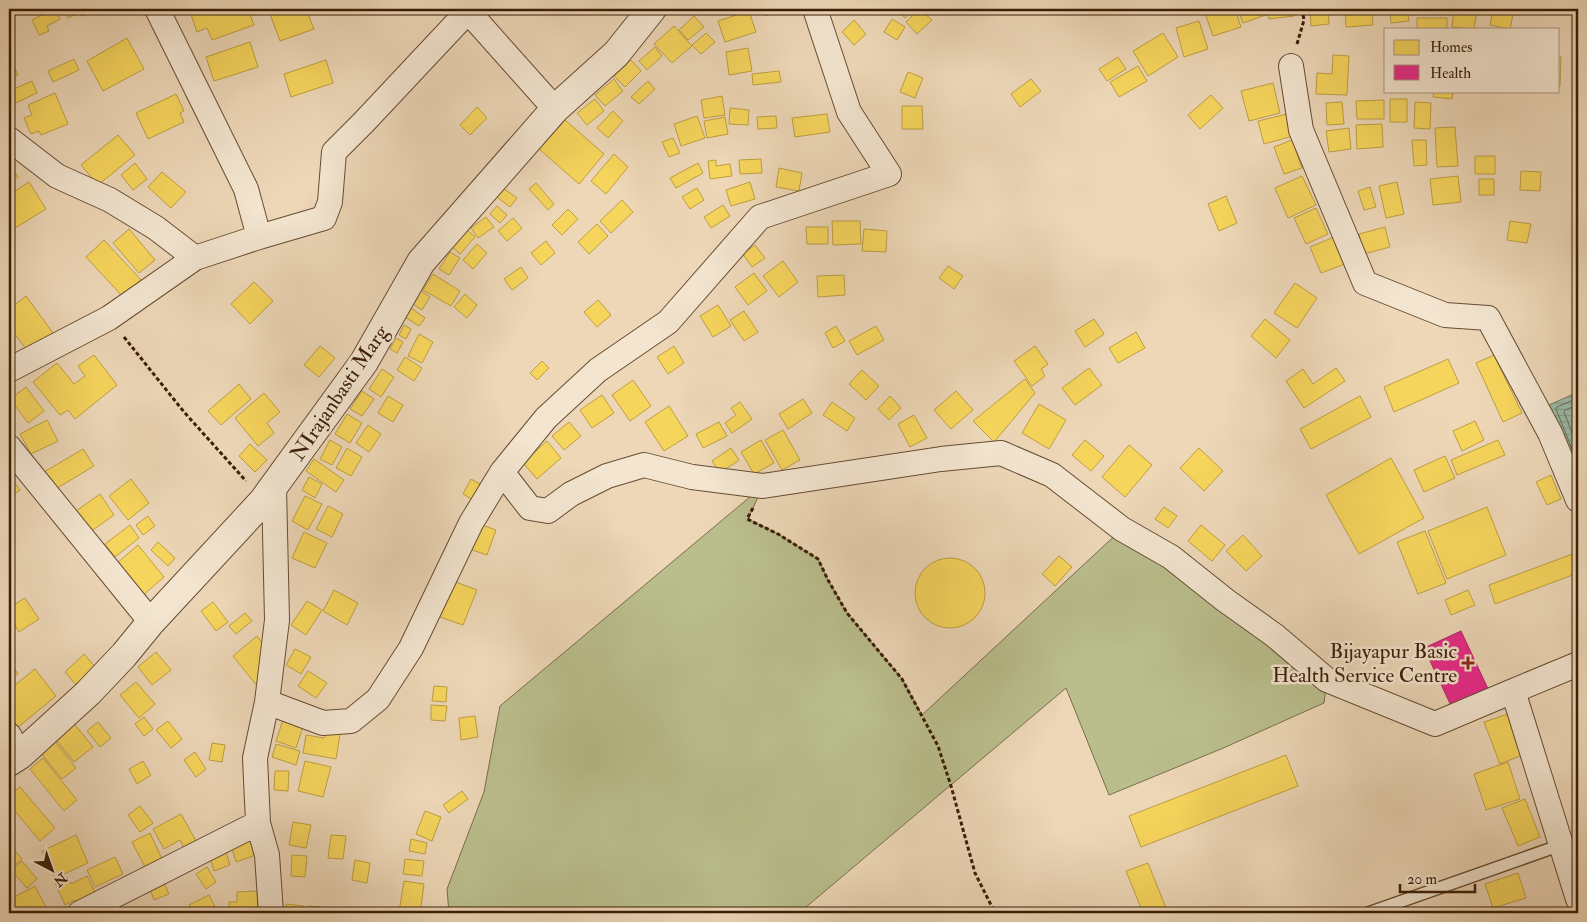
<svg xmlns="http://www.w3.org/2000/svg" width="1587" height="922" viewBox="0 0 1587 922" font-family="'IM FELL Double Pica',serif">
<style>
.green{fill:#babe8d;stroke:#7a6e4a}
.water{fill:url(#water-rules);stroke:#747b68}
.homes{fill:#f6d55c;stroke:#be9e42}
.health{fill:#e7298a;stroke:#b32562}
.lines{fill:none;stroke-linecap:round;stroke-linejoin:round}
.shore{stroke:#6a6c58;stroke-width:1}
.service-casing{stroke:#674c32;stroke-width:14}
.minor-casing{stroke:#674c32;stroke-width:26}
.tertiary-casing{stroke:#674c32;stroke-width:30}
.path{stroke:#3a1d06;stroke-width:3;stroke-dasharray:4 2.5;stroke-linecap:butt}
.service{stroke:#f3e5d0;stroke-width:11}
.minor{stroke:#f3e5d0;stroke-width:24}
.tertiary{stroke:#f3e5d0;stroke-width:28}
.poi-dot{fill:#8f2418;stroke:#f3e5d0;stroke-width:2}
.labels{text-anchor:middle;stroke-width:5;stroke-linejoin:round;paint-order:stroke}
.street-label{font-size:21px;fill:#3a1d06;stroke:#f3e5d0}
.poi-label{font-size:21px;fill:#3a1d06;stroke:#f3e5d0;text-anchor:end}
</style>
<defs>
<pattern id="water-rules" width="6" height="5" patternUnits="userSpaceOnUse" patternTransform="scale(1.25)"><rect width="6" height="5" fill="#9abaa9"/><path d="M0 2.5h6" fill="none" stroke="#859f90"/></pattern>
</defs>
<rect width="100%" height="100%" fill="#edd7b7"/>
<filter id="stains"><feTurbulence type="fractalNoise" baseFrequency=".004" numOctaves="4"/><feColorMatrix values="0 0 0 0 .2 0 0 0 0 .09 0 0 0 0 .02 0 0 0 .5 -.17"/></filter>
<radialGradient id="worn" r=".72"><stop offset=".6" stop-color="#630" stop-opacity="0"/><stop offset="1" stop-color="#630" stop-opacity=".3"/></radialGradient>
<path class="green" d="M 763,486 L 748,519 L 778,534 L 818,559 L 828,580 L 847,613 L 902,679 L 922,715 L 1122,529 L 1327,680 L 1324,703 L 1221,749 L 1109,795 L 1066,688 L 799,913 L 449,913 L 447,889 L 484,792 L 500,706 Z"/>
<path class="water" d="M 1578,392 L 1578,478 L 1549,405 Z"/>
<path class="homes" d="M 53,9 L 55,9 L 60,19 L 47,26 L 49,31 L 39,35 L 32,20 Z
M 64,9 L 98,9 L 82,16 L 80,12 L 68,18 Z
M 199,9 L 248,9 L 254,25 L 212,40 L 207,28 L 197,32 L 190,12 Z
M 283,9 L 306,9 L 314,29 L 280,41 L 270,14 Z
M 760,9 L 774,9 L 766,16 Z
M 896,9 L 914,9 L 905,18 Z
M 919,9 L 932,20 L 917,34 L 906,22 Z
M 1220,9 L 1235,9 L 1241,27 L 1213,36 L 1205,13 Z
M 1238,9 L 1264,9 L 1266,15 L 1243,23 Z
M 1268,9 L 1293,9 L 1294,16 L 1269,19 Z
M 1310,9 L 1328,9 L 1329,24 L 1311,26 Z
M 1345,9 L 1372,9 L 1373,25 L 1346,27 Z
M 1390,9 L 1407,9 L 1409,21 L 1391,23 Z
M 1454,9 L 1477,9 L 1474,29 L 1452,27 Z
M 1493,9 L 1514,9 L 1510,29 L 1490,25 Z
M 749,11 L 756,32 L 725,42 L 718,21 Z
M 694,16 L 704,27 L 688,40 L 679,30 Z
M 1417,18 L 1447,18 L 1447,29 L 1417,29 Z
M 892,19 L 905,27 L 897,40 L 884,32 Z
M 854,20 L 866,34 L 854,45 L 842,32 Z
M 1199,21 L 1208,49 L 1184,57 L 1176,28 Z
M 674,26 L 692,46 L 672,63 L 654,44 Z
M 706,33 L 715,42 L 701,54 L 692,45 Z
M 1163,33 L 1178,57 L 1148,76 L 1133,51 Z
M 127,38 L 144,69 L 103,91 L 87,61 Z
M 250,42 L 258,67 L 214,81 L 206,57 Z
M 655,47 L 662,56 L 647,70 L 639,61 Z
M 748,48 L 752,71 L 729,75 L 726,52 Z
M 1333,55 L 1349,56 L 1347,95 L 1316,94 L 1317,73 L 1332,74 Z
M 9,56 L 18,75 L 9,80 Z
M 1118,57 L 1126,69 L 1107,81 L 1099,69 Z
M 1558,57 L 1561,57 L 1560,86 L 1558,86 Z
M 74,59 L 79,70 L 53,82 L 48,71 Z
M 326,60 L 333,83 L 291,97 L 284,74 Z
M 631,60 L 641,71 L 625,87 L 614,76 Z
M 1138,66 L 1147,81 L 1119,97 L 1110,82 Z
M 779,71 L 781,82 L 753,85 L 752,74 Z
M 908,72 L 923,78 L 915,98 L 900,92 Z
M 614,79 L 623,91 L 605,106 L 595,95 Z
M 1031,79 L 1041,91 L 1020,107 L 1011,94 Z
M 32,81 L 37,93 L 9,106 L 9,91 Z
M 648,81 L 655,89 L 639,104 L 631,97 Z
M 1273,83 L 1280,113 L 1249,121 L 1241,91 Z
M 1434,91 L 1453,91 L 1452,99 L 1433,97 Z
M 55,93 L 68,124 L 41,135 L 39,131 L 31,134 L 24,118 L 32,115 L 28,105 Z
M 176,94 L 184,111 L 180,113 L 184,122 L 148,139 L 136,113 Z
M 1211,95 L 1223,108 L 1200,129 L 1188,115 Z
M 722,96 L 725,115 L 704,118 L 701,100 Z
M 595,99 L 604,111 L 587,125 L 577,113 Z
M 1390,99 L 1407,99 L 1407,122 L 1390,122 Z
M 1384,100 L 1384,119 L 1357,119 L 1356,101 Z
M 1342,102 L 1344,124 L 1327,125 L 1326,103 Z
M 1415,102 L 1431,103 L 1430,129 L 1414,128 Z
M 902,106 L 922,106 L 923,129 L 902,129 Z
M 477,107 L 487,118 L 470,135 L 460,125 Z
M 730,108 L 749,110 L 748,125 L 729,124 Z
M 613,111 L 623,121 L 608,138 L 597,128 Z
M 827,114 L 830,132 L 795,137 L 792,118 Z
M 1287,114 L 1293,136 L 1264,144 L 1258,121 Z
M 697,116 L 705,138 L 681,146 L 674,124 Z
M 776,116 L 777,128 L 758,129 L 757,117 Z
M 725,117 L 728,134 L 707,138 L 704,121 Z
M 565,120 L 604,154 L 579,184 L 539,149 Z
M 1382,124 L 1383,147 L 1357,149 L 1356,125 Z
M 1455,127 L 1458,166 L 1437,167 L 1435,128 Z
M 1349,128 L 1351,149 L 1329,152 L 1326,131 Z
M 118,135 L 135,155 L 98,185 L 81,165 Z
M 673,138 L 680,153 L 669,157 L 662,142 Z
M 1292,140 L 1302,168 L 1284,174 L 1274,147 Z
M 1412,140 L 1426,140 L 1427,165 L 1414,166 Z
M 614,154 L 628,167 L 606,194 L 591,181 Z
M 1475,156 L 1495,156 L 1495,174 L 1475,174 Z
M 761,159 L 762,173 L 740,174 L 739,160 Z
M 716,160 L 716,166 L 730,164 L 732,176 L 710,179 L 708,161 Z
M 9,163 L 18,177 L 9,183 Z
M 135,163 L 147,179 L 133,190 L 121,175 Z
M 698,163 L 703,173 L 676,188 L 670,178 Z
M 779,168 L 802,173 L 799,191 L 776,187 Z
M 1521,171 L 1541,172 L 1540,191 L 1520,190 Z
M 162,172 L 186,192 L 171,208 L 148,187 Z
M 1302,176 L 1316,205 L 1288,218 L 1275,188 Z
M 1458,176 L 1461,202 L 1433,205 L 1430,179 Z
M 1479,179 L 1494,179 L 1494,195 L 1479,195 Z
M 29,182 L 46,209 L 12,230 L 9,225 L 9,195 Z
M 750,182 L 755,199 L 731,206 L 726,190 Z
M 1397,182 L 1404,214 L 1386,218 L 1379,186 Z
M 536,183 L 554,204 L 548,210 L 529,189 Z
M 1370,187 L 1376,207 L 1364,210 L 1358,191 Z
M 503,188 L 517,198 L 510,207 L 497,197 Z
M 697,188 L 704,200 L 690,209 L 682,197 Z
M 1226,196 L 1237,223 L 1219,231 L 1208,204 Z
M 622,200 L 633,212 L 611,233 L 600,221 Z
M 723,205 L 730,216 L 711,228 L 704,217 Z
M 497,206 L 507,215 L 500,223 L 490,214 Z
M 1316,208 L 1328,234 L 1306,244 L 1294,218 Z
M 568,209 L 578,219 L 562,235 L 552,225 Z
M 486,217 L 494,227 L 478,238 L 471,228 Z
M 513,218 L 522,228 L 507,241 L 498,231 Z
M 832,221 L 860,221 L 861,244 L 833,245 Z
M 1510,221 L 1531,224 L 1527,243 L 1507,240 Z
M 597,224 L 608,236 L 589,254 L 578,242 Z
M 806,227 L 828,227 L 828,244 L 807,244 Z
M 1385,227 L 1390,247 L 1364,254 L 1359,234 Z
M 129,229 L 155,260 L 139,273 L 113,243 Z
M 466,229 L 475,237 L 460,254 L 451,246 Z
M 864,229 L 887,231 L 886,252 L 862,251 Z
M 1334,237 L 1345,264 L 1321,273 L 1310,247 Z
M 104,240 L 142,281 L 124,298 L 86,257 Z
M 546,241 L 555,253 L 541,265 L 531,253 Z
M 477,244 L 487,253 L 473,269 L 463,260 Z
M 755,245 L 765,258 L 752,267 L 743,254 Z
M 450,252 L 460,258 L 449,275 L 439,269 Z
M 783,261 L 798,282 L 779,297 L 763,276 Z
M 948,266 L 963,276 L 954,289 L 939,278 Z
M 521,267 L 528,278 L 512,290 L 504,279 Z
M 754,273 L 767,291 L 748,305 L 735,287 Z
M 433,274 L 460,291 L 451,306 L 423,290 Z
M 844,275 L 845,295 L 818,297 L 817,276 Z
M 254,282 L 273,301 L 250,324 L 231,304 Z
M 1295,283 L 1317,298 L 1297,328 L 1274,313 Z
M 421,291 L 430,297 L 422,310 L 413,304 Z
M 465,294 L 477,305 L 467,318 L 454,307 Z
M 26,296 L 53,333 L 28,352 L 9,326 L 9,309 Z
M 598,300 L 611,315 L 597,327 L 584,312 Z
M 718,305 L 731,326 L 713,337 L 700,316 Z
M 411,308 L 425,318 L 419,326 L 405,317 Z
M 744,311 L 758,332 L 744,341 L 730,320 Z
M 1094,319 L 1104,334 L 1085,347 L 1075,331 Z
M 1265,319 L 1290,340 L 1276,358 L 1251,336 Z
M 404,325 L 411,329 L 406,339 L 399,335 Z
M 836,326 L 845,341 L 833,348 L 825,333 Z
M 876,326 L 884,340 L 857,355 L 849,341 Z
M 1136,332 L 1145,348 L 1118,363 L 1109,348 Z
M 419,334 L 433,342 L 422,363 L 408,356 Z
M 396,338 L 403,342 L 397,353 L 390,349 Z
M 320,346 L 335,358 L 319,377 L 304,365 Z
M 674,346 L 684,363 L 668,374 L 657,357 Z
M 1035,346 L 1048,364 L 1041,369 L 1045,376 L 1032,386 L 1014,361 Z
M 94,355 L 117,385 L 75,419 L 68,410 L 60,415 L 33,382 L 57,363 L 74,384 L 85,376 L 78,366 Z
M 1494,355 L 1522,413 L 1503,422 L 1476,363 Z
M 405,357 L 422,368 L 414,381 L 397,370 Z
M 1448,359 L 1459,383 L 1394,412 L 1384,387 Z
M 542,361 L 549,368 L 537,380 L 530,373 Z
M 1089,368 L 1102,385 L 1075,405 L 1062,388 Z
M 1336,368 L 1345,381 L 1304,408 L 1286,381 L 1303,369 L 1313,384 Z
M 382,369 L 394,377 L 381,397 L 369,389 Z
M 862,370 L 879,386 L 866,400 L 849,384 Z
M 1025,379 L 1035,393 L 994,442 L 973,421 Z
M 633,380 L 651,406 L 630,421 L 612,395 Z
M 239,384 L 251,399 L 221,425 L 208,411 Z
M 26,387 L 44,411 L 28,423 L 10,399 Z
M 362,391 L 374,399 L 362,416 L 350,409 Z
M 956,391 L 973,410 L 951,429 L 934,410 Z
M 264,393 L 280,412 L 267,423 L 274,433 L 258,446 L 235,418 Z
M 602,395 L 614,413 L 592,428 L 580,410 Z
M 388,396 L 403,405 L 393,422 L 378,413 Z
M 890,396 L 901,408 L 889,420 L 878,409 Z
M 1360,396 L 1371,417 L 1311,449 L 1300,429 Z
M 803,399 L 812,413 L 788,429 L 779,414 Z
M 740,402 L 752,419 L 732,433 L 725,423 L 736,415 L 731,408 Z
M 832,402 L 855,418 L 847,431 L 823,415 Z
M 1039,404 L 1066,420 L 1049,449 L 1022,433 Z
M 669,406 L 688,436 L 664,451 L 645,422 Z
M 347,414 L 362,423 L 350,443 L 335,434 Z
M 914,415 L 927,438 L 910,447 L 898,424 Z
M 47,420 L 58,441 L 31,454 L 20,434 Z
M 1475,421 L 1484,440 L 1462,451 L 1453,431 Z
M 569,422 L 581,436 L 564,450 L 552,436 Z
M 719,422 L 727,436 L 703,448 L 696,434 Z
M 368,425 L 381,434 L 369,452 L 356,443 Z
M 783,430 L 800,460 L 782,470 L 765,440 Z
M 330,440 L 342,447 L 332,465 L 320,459 Z
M 761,440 L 774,463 L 754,474 L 741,452 Z
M 1085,440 L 1104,456 L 1091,471 L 1072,455 Z
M 1498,440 L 1505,455 L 1457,475 L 1451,460 Z
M 547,441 L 561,458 L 537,479 L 523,463 Z
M 250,444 L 267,460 L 255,472 L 239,456 Z
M 1129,445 L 1152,465 L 1125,497 L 1102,477 Z
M 347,448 L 362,457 L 351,476 L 336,468 Z
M 731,448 L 739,460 L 720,473 L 712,461 Z
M 1199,448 L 1223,471 L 1204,491 L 1180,468 Z
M 83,449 L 94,466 L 54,490 L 44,472 Z
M 1445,456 L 1455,478 L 1424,492 L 1414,470 Z
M 1391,458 L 1424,518 L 1359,554 L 1326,495 Z
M 314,459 L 344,480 L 336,492 L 306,471 Z
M 9,475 L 20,490 L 9,498 Z
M 1551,475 L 1561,499 L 1547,505 L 1536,482 Z
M 309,477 L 322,484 L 315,498 L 302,490 Z
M 131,479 L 149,503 L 128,520 L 109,496 Z
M 471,479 L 482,485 L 473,500 L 463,494 Z
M 100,494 L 114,515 L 90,532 L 76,511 Z
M 305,496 L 322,504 L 308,530 L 292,521 Z
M 328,506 L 343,514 L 332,537 L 316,529 Z
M 1164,507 L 1177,516 L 1168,528 L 1155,519 Z
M 1487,507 L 1506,555 L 1447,579 L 1428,531 Z
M 148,516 L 155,526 L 143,535 L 136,525 Z
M 479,524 L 496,530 L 487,555 L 469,549 Z
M 130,525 L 139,538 L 115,557 L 105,544 Z
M 1201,525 L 1225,545 L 1212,561 L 1188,541 Z
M 1425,531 L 1446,583 L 1418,594 L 1397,542 Z
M 304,532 L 327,543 L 315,568 L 292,558 Z
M 1243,535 L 1262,556 L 1246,571 L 1226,551 Z
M 158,542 L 175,558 L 168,566 L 151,550 Z
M 138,545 L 164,577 L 142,596 L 116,564 Z
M 1578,552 L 1578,573 L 1495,604 L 1489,585 Z
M 1059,556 L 1072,567 L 1055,586 L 1042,574 Z
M915 593a35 35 0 1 1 70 0a35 35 0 1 1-70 0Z
M 453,581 L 477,590 L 463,625 L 440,617 Z
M 334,590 L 358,603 L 347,625 L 323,611 Z
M 1468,590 L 1475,605 L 1451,615 L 1445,600 Z
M 25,598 L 39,619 L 19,632 L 9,616 L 9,608 Z
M 307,601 L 322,610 L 306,635 L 291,625 Z
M 213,602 L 228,622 L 216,631 L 201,611 Z
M 245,613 L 252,621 L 236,634 L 229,626 Z
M 257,636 L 264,645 L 257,686 L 233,656 Z
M 295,649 L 311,657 L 301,674 L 286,665 Z
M 156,652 L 171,670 L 152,685 L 138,667 Z
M 84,654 L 96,668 L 76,685 L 65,672 Z
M 9,660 L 18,674 L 9,680 Z
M 35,669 L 56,696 L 17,728 L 9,718 L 9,690 Z
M 308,671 L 327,683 L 316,698 L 298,686 Z
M 136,682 L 155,704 L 139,718 L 120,695 Z
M 434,686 L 447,687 L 446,702 L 432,701 Z
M 431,705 L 447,706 L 445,721 L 431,720 Z
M 1511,713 L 1525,754 L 1500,764 L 1484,722 Z
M 475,716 L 478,737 L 461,740 L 459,718 Z
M 144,717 L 153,729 L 144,736 L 135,724 Z
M 284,717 L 304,724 L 296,748 L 276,741 Z
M 71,720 L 93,747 L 74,762 L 52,735 Z
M 168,721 L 182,739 L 171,748 L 156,730 Z
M 98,722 L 111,738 L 100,747 L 87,731 Z
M 328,732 L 340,734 L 336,759 L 303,753 L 306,735 L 324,738 Z
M 54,740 L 76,768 L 62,779 L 40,752 Z
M 212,743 L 225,745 L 222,762 L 209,760 Z
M 276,744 L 300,751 L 296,765 L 272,757 Z
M 195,752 L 206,769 L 196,777 L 184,760 Z
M 1286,755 L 1298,786 L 1141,847 L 1129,816 Z
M 43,758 L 77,800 L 64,811 L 30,769 Z
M 143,761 L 151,775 L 137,784 L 129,769 Z
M 305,761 L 331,767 L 323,797 L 298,791 Z
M 1508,762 L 1520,799 L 1486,810 L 1474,774 Z
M 275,771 L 289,771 L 288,791 L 274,790 Z
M 20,787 L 55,828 L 40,841 L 9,804 L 9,796 Z
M 462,791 L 468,799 L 449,813 L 443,805 Z
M 1525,799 L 1540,837 L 1518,846 L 1502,808 Z
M 140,806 L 153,823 L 140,832 L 128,815 Z
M 425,811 L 441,817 L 432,841 L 416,834 Z
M 181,814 L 196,841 L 184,848 L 180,840 L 164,849 L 153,829 Z
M 293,822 L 311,825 L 306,848 L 289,845 Z
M 150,833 L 162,859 L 145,867 L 132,842 Z
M 76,835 L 88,863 L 55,878 L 42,851 Z
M 331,835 L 346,836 L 343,859 L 328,858 Z
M 252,839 L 256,855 L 236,862 L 231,845 Z
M 411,839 L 427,843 L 425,854 L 409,851 Z
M 10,845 L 22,859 L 12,867 L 9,863 L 9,846 Z
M 225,849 L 230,865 L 214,871 L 209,855 Z
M 292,855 L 307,856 L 305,877 L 291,876 Z
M 115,857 L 123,874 L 95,887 L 87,870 Z
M 405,859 L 424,861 L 422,876 L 403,874 Z
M 355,860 L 370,863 L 367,883 L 352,880 Z
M 22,861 L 37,879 L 27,888 L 11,870 Z
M 1148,863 L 1168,913 L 1143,913 L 1126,871 Z
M 207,867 L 216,882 L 206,889 L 196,874 Z
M 1518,873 L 1526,898 L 1493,908 L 1485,884 Z
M 87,876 L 97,896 L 77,905 L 75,900 L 65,905 L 55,883 L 68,877 L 71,884 Z
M 404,881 L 424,884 L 420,913 L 399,912 Z
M 164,883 L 169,894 L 154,900 L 150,889 Z
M 35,886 L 49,913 L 9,913 L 9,900 Z
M 257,891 L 258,908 L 246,909 L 246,913 L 230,913 L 229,902 L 237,902 L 237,892 Z
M 209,895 L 217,911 L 212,913 L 194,913 L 189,905 Z
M 286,904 L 304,906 L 304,913 L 285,913 Z
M 308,906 L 321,907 L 320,913 L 307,913 Z"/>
<path class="health" d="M 1461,631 L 1490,693 L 1453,710 L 1424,648 Z"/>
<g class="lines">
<path class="shore" d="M 1578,398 L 1557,407 L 1556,409 L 1578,464
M 1578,405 L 1565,410 L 1564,412 L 1578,448"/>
<defs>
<path id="service" d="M 1368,913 L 1561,845"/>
<path id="minor" d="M 466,9 L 555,109
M 1291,66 L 1301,130 L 1365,283 L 1445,315 L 1488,318 L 1550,433 L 1578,500
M 9,139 L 57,176 L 110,200 L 156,228 L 195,258
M 259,237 L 324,218 L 330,202 L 334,152 L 364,122 L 470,9
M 9,370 L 109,318 L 195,258 L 259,237 L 246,189 L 157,9
M 9,447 L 151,622
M 502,472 L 546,418 L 598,370 L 668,322 L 760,217 L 889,174 L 849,112 L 815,9
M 1578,664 L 1513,691 L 1578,899
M 267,702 L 323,723 L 351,721 L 378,699 L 411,648 L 471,523 L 502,472 L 530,508 L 548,511 L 571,494 L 607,476 L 644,465 L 692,477 L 763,486 L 941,459 L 1001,453 L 1052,475 L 1122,529 L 1171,557 L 1225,600 L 1274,635 L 1327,680 L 1435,724 L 1513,691
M 9,735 L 20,755
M 80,913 L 258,823
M 271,913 L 267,855 L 258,823 L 255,758 L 267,702 L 277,620 L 274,487"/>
<path id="tertiary" d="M 9,762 L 20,755 L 88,693 L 124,655 L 151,622 L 263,501 L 364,362 L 421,262 L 555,109 L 616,54 L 652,9"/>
</defs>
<use href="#service" class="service-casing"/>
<use href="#minor" class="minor-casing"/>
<use href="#tertiary" class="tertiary-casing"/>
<path class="path" d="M 1297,44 L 1304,20 L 1302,9
M 124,337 L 184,412 L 246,481
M 753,508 L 747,519 L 778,534 L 818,559 L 828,580 L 847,613 L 902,679 L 938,746 L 951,786 L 975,873 L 995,913"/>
<use href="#service" class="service"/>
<use href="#minor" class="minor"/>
<use href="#tertiary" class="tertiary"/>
</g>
<path class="poi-dot" d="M1465.5 655.5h5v5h5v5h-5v5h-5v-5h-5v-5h5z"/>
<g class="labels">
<g class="street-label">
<text transform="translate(339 393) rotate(-56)" y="7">NIrajanbasti Marg</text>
</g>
<g class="poi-label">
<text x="1457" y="658">Bijayapur Basic<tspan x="1457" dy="24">Health Service Centre</tspan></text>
</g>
</g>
<rect width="1587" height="922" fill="none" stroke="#edd7b7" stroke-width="30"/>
<rect x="10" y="10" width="1567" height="902" fill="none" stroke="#3a1d06" stroke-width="2.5"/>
<rect x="15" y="15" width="1557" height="892" fill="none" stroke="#3a1d06"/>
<rect x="1384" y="28" width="175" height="65" fill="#f3e5d0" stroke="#a9957f"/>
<rect x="1394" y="40" width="25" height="15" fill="#f6d55c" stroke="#a9957f"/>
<text x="1430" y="52" font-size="15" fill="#3a1d06">Homes</text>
<rect x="1394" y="65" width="25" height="15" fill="#e7298a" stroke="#a9957f"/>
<text x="1430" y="78" font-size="15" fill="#3a1d06">Health</text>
<g transform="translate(52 870) rotate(139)" stroke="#f3e5d0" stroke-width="4" paint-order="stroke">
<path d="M0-4L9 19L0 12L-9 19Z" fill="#3a1d06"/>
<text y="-8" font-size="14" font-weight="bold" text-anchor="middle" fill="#3a1d06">N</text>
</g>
<path d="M1400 884v8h75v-8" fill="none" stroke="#3a1d06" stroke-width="2.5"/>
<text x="1407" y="884" font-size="15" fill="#3a1d06" stroke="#f3e5d0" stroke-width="4" paint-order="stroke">20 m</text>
<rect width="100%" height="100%" filter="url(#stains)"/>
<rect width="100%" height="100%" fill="url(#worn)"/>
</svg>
